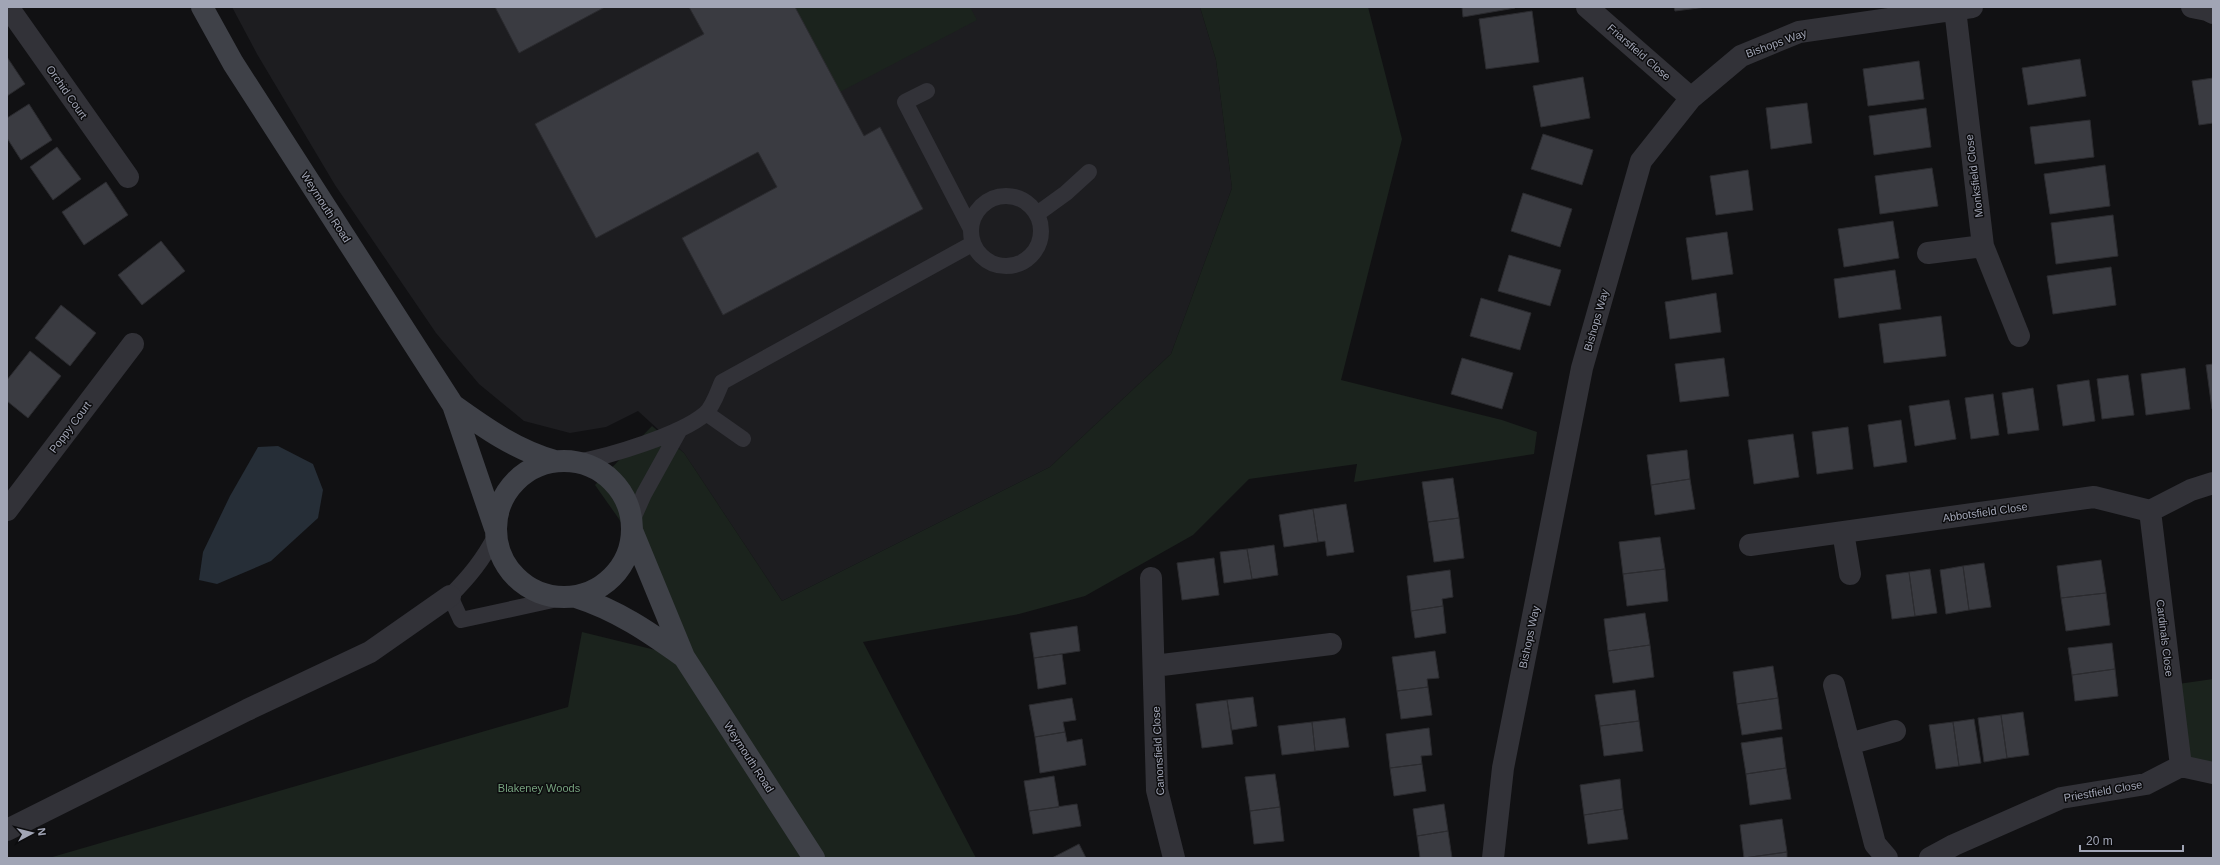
<svg xmlns="http://www.w3.org/2000/svg" width="2220" height="865" viewBox="0 0 2220 865" font-family="Helvetica,sans-serif">
<style>
.built{fill:#1d1d20}
.green{fill:#1b231d}
.water{fill:#262e37}
.building{fill:#3a3b41;stroke:#2b2b2f}
.lines{fill:none;stroke-linecap:round;stroke-linejoin:round}
.lane{stroke:#323238;stroke-width:16}
.street{stroke:#323238;stroke-width:22}
.secondary{stroke:#3f4148;stroke-width:22}
.labels{text-anchor:middle;stroke-width:3;stroke-linejoin:round;paint-order:stroke}
.street-label{font-size:11px;fill:#a1a5b5;stroke:#0c0c0e}
.park-label{font-size:11px;fill:#76a27e;stroke:#0c0c0e}
</style>
<rect width="100%" height="100%" fill="#111113"/>
<path class="built" d="M 232,7 L 1200,7 L 1216,60 L 1232,188 L 1171,354 L 1050,467 L 782,601 L 684,453 L 638,411 L 606,427 L 570,433 L 524,421 L 479,384 L 436,333 L 335,185 L 257,54 Z"/>
<path class="green" d="M 795,7 L 970,7 L 977,20 L 840,92 Z
M 1200,7 L 1368,7 L 1402,139 L 1341,380 L 1502,420 L 1537,432 L 1534,454 L 1354,482 L 1357,464 L 1249,479 L 1193,535 L 1085,596 L 1019,614 L 863,642 L 976,858 L 49,858 L 568,707 L 582,632 L 684,657 L 668,610 L 619,519 L 595,485 L 652,426 L 684,453 L 782,601 L 1050,467 L 1171,354 L 1232,188 L 1216,60 Z
M 2213,679 L 2213,773 L 2181,766 L 2171,685 Z"/>
<path class="water" d="M 278,446 L 313,464 L 323,490 L 318,518 L 271,561 L 217,584 L 199,580 L 203,552 L 230,496 L 258,447 Z"/>
<path class="building" d="M 495,7 L 605,7 L 519,53 Z
M 689,7 L 795,7 L 864,136 L 880,127 L 923,209 L 723,315 L 682,238 L 777,187 L 758,152 L 596,238 L 535,124 L 704,34 Z
M 1462,7 L 1514,7 L 1515,8 L 1463,17 Z
M 1674,7 L 1706,7 L 1675,11 Z
M 1532,11 L 1539,62 L 1486,69 L 1479,19 Z
M 7,57 L 25,84 L 7,96 Z
M 2080,59 L 2086,96 L 2028,105 L 2022,68 Z
M 1919,61 L 1924,99 L 1868,106 L 1863,69 Z
M 1583,77 L 1590,118 L 1541,127 L 1533,86 Z
M 2213,78 L 2213,123 L 2199,125 L 2192,81 Z
M 1807,103 L 1812,143 L 1771,149 L 1766,108 Z
M 29,104 L 52,140 L 21,160 L 7,138 L 7,118 Z
M 1926,108 L 1931,147 L 1874,155 L 1869,116 Z
M 2090,120 L 2094,157 L 2035,164 L 2030,127 Z
M 1543,134 L 1593,150 L 1582,185 L 1531,169 Z
M 57,147 L 81,179 L 53,200 L 30,167 Z
M 2105,165 L 2110,206 L 2050,214 L 2044,174 Z
M 1932,168 L 1938,206 L 1880,214 L 1875,176 Z
M 1748,170 L 1753,210 L 1716,215 L 1710,176 Z
M 106,182 L 128,215 L 84,245 L 62,212 Z
M 1523,193 L 1572,209 L 1560,247 L 1511,231 Z
M 2113,215 L 2118,256 L 2056,264 L 2051,223 Z
M 1893,221 L 1899,258 L 1844,267 L 1838,229 Z
M 1727,232 L 1733,274 L 1692,280 L 1686,238 Z
M 161,241 L 185,271 L 142,305 L 118,275 Z
M 1509,255 L 1561,270 L 1550,306 L 1498,291 Z
M 2111,267 L 2116,305 L 2053,314 L 2047,276 Z
M 1895,270 L 1901,309 L 1839,318 L 1834,279 Z
M 1716,293 L 1721,332 L 1670,339 L 1665,302 Z
M 1481,298 L 1531,313 L 1520,350 L 1470,336 Z
M 61,305 L 96,333 L 70,366 L 35,338 Z
M 1941,316 L 1946,356 L 1884,363 L 1879,324 Z
M 30,351 L 61,376 L 28,418 L 7,401 L 7,380 Z
M 1462,358 L 1513,373 L 1502,409 L 1451,394 Z
M 1724,358 L 1729,396 L 1680,402 L 1675,364 Z
M 2213,364 L 2213,409 L 2212,409 L 2206,365 Z
M 2185,368 L 2190,409 L 2146,415 L 2141,374 Z
M 2128,375 L 2134,415 L 2102,419 L 2097,379 Z
M 2089,380 L 2095,421 L 2063,426 L 2057,385 Z
M 2033,388 L 2039,430 L 2008,434 L 2002,393 Z
M 1993,394 L 1999,435 L 1971,439 L 1965,398 Z
M 1949,400 L 1956,439 L 1915,446 L 1909,406 Z
M 1901,420 L 1907,462 L 1874,467 L 1868,425 Z
M 1848,427 L 1853,469 L 1817,474 L 1812,432 Z
M 1793,434 L 1799,477 L 1754,484 L 1748,440 Z
M 1687,450 L 1690,479 L 1651,485 L 1647,455 Z
M 1453,478 L 1459,518 L 1428,522 L 1422,482 Z
M 1690,479 L 1695,509 L 1655,515 L 1651,485 Z
M 1346,504 L 1354,552 L 1327,556 L 1325,541 L 1318,542 L 1313,509 Z
M 1313,509 L 1318,542 L 1284,547 L 1279,515 Z
M 1459,518 L 1464,558 L 1434,562 L 1428,522 Z
M 1660,537 L 1665,569 L 1623,574 L 1619,542 Z
M 1274,545 L 1278,575 L 1252,579 L 1247,549 Z
M 1247,549 L 1252,579 L 1224,583 L 1220,552 Z
M 1214,558 L 1219,595 L 1182,600 L 1177,563 Z
M 2101,560 L 2106,593 L 2061,598 L 2057,566 Z
M 1984,563 L 1991,607 L 1969,610 L 1963,566 Z
M 1963,566 L 1969,610 L 1946,614 L 1940,570 Z
M 1665,569 L 1668,601 L 1627,606 L 1623,574 Z
M 1930,569 L 1937,613 L 1915,616 L 1909,572 Z
M 1450,570 L 1453,597 L 1442,599 L 1443,606 L 1411,611 L 1407,576 Z
M 1909,572 L 1915,616 L 1892,619 L 1886,575 Z
M 2106,593 L 2110,625 L 2066,631 L 2061,598 Z
M 1443,606 L 1446,633 L 1415,638 L 1411,611 Z
M 1645,613 L 1650,645 L 1608,651 L 1604,619 Z
M 1077,626 L 1080,651 L 1034,658 L 1030,633 Z
M 2112,643 L 2115,669 L 2072,675 L 2068,648 Z
M 1650,645 L 1654,677 L 1613,683 L 1608,651 Z
M 1435,651 L 1439,678 L 1427,679 L 1428,687 L 1397,691 L 1392,657 Z
M 1062,654 L 1066,684 L 1038,689 L 1034,658 Z
M 1773,666 L 1778,698 L 1737,704 L 1733,672 Z
M 2115,669 L 2118,696 L 2075,701 L 2072,675 Z
M 1428,687 L 1432,715 L 1401,719 L 1397,691 Z
M 1635,690 L 1639,721 L 1600,726 L 1595,695 Z
M 1253,697 L 1257,726 L 1232,730 L 1227,700 Z
M 1072,698 L 1076,720 L 1063,722 L 1065,732 L 1035,737 L 1029,705 Z
M 1778,698 L 1782,729 L 1742,735 L 1737,704 Z
M 1227,700 L 1233,744 L 1202,748 L 1196,704 Z
M 2023,712 L 2029,755 L 2007,758 L 2001,715 Z
M 2001,715 L 2007,758 L 1984,762 L 1978,718 Z
M 1345,718 L 1349,747 L 1315,751 L 1312,722 Z
M 1974,719 L 1981,763 L 1959,766 L 1953,722 Z
M 1639,721 L 1643,751 L 1604,756 L 1600,726 Z
M 1312,722 L 1315,751 L 1282,755 L 1278,726 Z
M 1953,722 L 1959,766 L 1936,769 L 1929,725 Z
M 1429,728 L 1432,755 L 1421,756 L 1422,764 L 1390,768 L 1386,734 Z
M 1065,732 L 1067,742 L 1082,739 L 1086,765 L 1040,773 L 1035,737 Z
M 1782,737 L 1786,768 L 1746,774 L 1741,743 Z
M 1422,764 L 1426,791 L 1394,796 L 1390,768 Z
M 1786,768 L 1791,799 L 1750,805 L 1746,774 Z
M 1275,774 L 1280,807 L 1250,811 L 1245,777 Z
M 1054,776 L 1059,807 L 1029,811 L 1024,781 Z
M 1620,779 L 1623,809 L 1584,815 L 1580,785 Z
M 1077,804 L 1081,826 L 1033,834 L 1029,811 Z
M 1444,804 L 1448,831 L 1417,836 L 1413,809 Z
M 1280,807 L 1284,841 L 1254,844 L 1250,811 Z
M 1623,809 L 1628,839 L 1588,844 L 1584,815 Z
M 1782,819 L 1787,852 L 1744,858 L 1740,825 Z
M 1448,831 L 1452,858 L 1420,858 L 1417,836 Z
M 1079,844 L 1086,858 L 1052,858 Z
M 1787,852 L 1787,858 L 1744,858 Z"/>
<g class="lines">
<path class="lane" d="M 927,91 L 905,102 L 970,227
M971 231a35 35 0 1 1 70 0a35 35 0 1 1-70 0Z
M 1037,214 L 1066,193 L 1089,172
M 706,413 L 743,439
M 577,462 C 610,456 680,435 705,414 C 713,407 718,391 722,382 L 972,244
M 632,521 L 644,494 L 680,429
M 496,535 C 483,560 469,577 450,596 L 461,620 L 562,598"/>
<path class="street" d="M 8,7 L 128,177
M 1587,7 L 1691,98
M 2192,7 L 2207,10 L 2213,13
M 1955,9 L 1983,246 L 2019,336
M 1928,253 L 1983,246
M 7,510 L 133,344
M 2150,511 L 2181,766
M 1843,532 L 1850,574
M 1750,545 L 2094,497 L 2150,511 L 2191,490 L 2213,483
M 1151,578 L 1157,790 L 1174,858
M 1154,666 L 1331,644
M 1834,685 L 1875,844 L 1887,858
M 1849,744 L 1895,731
M 7,830 L 247,710 L 370,652 L 450,596
M 1493,858 L 1503,768 L 1582,368 L 1641,161 L 1691,98 L 1741,56 L 1799,32 L 1972,7
M 1930,858 L 1954,845 L 2061,798 L 2146,784 L 2181,766 L 2213,773"/>
<path class="secondary" d="M 202,7 L 233,63 L 453,405 L 495,528
M 453,405 C 485,428 516,450 555,461
M496 529a68 68 0 1 1 136 0a68 68 0 1 1-136 0Z
M 633,533 L 684,657 L 814,858
M 576,597 C 617,610 649,632 684,657"/>
</g>
<g class="labels">
<g class="street-label">
<text transform="translate(1776 43) rotate(-20)" y="4">Bishops Way</text>
<text transform="translate(1639 52) rotate(41)" y="4">Friarsfield Close</text>
<text transform="translate(67 92) rotate(55)" y="4">Orchid Court</text>
<text transform="translate(1974 176) rotate(-97)" y="4">Monksfield Close</text>
<text transform="translate(326 207) rotate(57)" y="4">Weymouth Road</text>
<text transform="translate(1596 320) rotate(-74)" y="4">Bishops Way</text>
<text transform="translate(70 427) rotate(-53)" y="4">Poppy Court</text>
<text transform="translate(1985 512) rotate(-8)" y="4">Abbotsfield Close</text>
<text transform="translate(1529 637) rotate(-78)" y="4">Bishops Way</text>
<text transform="translate(2165 638) rotate(83)" y="4">Cardinals Close</text>
<text transform="translate(1158 751) rotate(-93)" y="4">Canonsfield Close</text>
<text transform="translate(749 757) rotate(57)" y="4">Weymouth Road</text>
<text transform="translate(2103 791) rotate(-10)" y="4">Priestfield Close</text>
</g>
<g class="park-label">
<text x="539" y="792">Blakeney Woods</text>
</g>
</g>
<rect width="2220" height="865" fill="none" stroke="#a1a5b5" stroke-width="16"/>
<g transform="translate(32 833) rotate(83)" stroke="#0c0c0e" stroke-width="3" paint-order="stroke">
<path d="M0-3L7 15L0 10L-7 15Z" fill="#a1a5b5"/>
<text y="-6" font-size="11" font-weight="bold" text-anchor="middle" fill="#a1a5b5">N</text>
</g>
<path d="M2080 845v6h103v-6" fill="none" stroke="#a1a5b5" stroke-width="2"/>
<text x="2086" y="845" font-size="12" fill="#a1a5b5" stroke="#0c0c0e" stroke-width="3" paint-order="stroke">20 m</text>
</svg>
